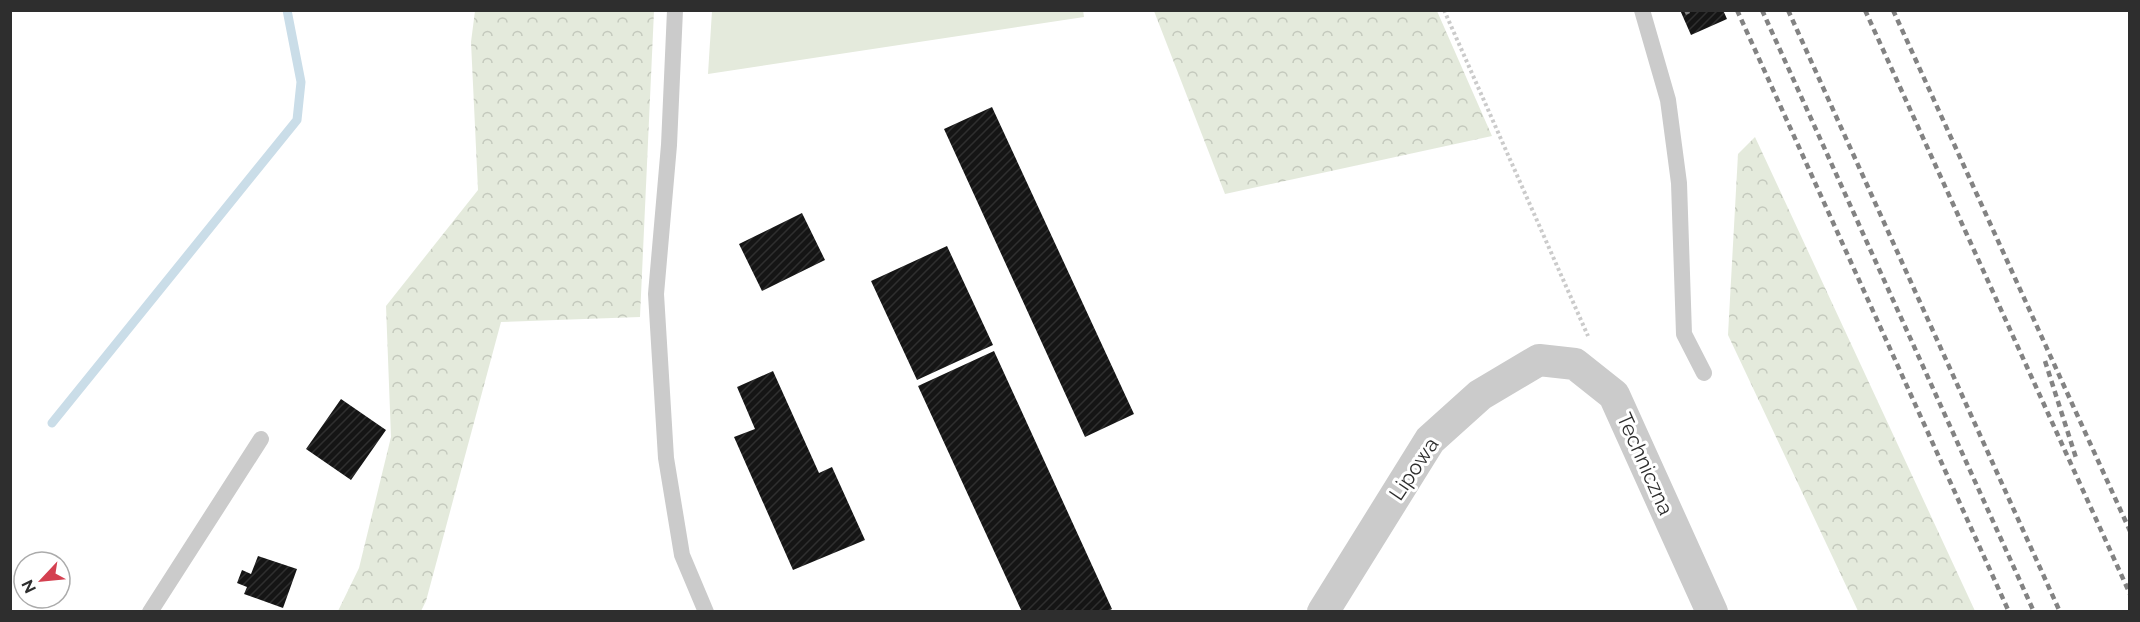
<svg xmlns="http://www.w3.org/2000/svg" width="2140" height="622" viewBox="0 0 2140 622" font-family="Raleway,sans-serif">
<style>
.green{fill:#e4eadc}
.forest{fill:url(#forest-crowns)}
.lines{fill:none;stroke-linecap:round;stroke-linejoin:round}
.stream{stroke:#cadde8;stroke-width:9}
.building{fill:url(#building-hatch)}
.path{stroke:#cbcbcb;stroke-width:4;stroke-dasharray:3 3;stroke-linecap:butt}
.service{stroke:#cbcbcb;stroke-width:16}
.minor{stroke:#cbcbcb;stroke-width:32}
.rail{stroke:#838383;stroke-width:4.5;stroke-dasharray:6 4.5;stroke-linecap:butt}
.labels{text-anchor:middle;stroke-width:6;stroke-linejoin:round;paint-order:stroke}
.street-label{font-size:21px;fill:#2e2e2e;stroke:#fff}
</style>
<defs>
<pattern id="forest-crowns" width="20" height="18" patternUnits="userSpaceOnUse" patternTransform="scale(1.5)"><rect width="20" height="18" fill="#e4eadc"/><path d="M2 6a3 3 0 1 1 6 0M12 15a3 3 0 1 1 6 0" fill="none" stroke="#c4c9bd"/></pattern>
<pattern id="building-hatch" width="6" height="6" patternUnits="userSpaceOnUse" patternTransform="scale(1.5)"><rect width="6" height="6" fill="#151515"/><path d="M-1 1l2-2M0 6l6-6M5 7l2-2" fill="none" stroke="#2f2f2f"/></pattern>
</defs>
<rect width="100%" height="100%" fill="#fff"/>
<path class="green" d="M 712,11 L 1083,10 L 1084,17 L 708,74 Z"/>
<path class="forest" d="M 475,11 L 654,11 L 640,317 L 501,322 L 426,601 L 421,611 L 338,611 L 359,568 L 391,437 L 386,306 L 478,190 L 471,42 Z
M 1154,11 L 1437,11 L 1492,136 L 1225,194 Z
M 1755,137 L 1975,611 L 1858,611 L 1728,335 L 1738,154 Z"/>
<g class="lines">
<path class="stream" d="M 52,423 L 297,120 L 301,82 L 287,10"/>
</g>
<path class="building" d="M 1680,10 L 1723,10 L 1727,19 L 1691,35 Z
M 992,107 L 1134,414 L 1085,437 L 944,129 Z
M 802,213 L 825,260 L 762,291 L 739,244 Z
M 947,246 L 993,345 L 917,380 L 871,281 Z
M 994,351 L 1112,609 L 1106,612 L 1022,612 L 918,386 Z
M 773,371 L 819,473 L 832,467 L 865,540 L 793,570 L 734,437 L 755,429 L 737,387 Z
M 341,399 L 386,430 L 351,480 L 306,449 Z
M 258,556 L 297,569 L 283,608 L 244,594 L 247,587 L 237,583 L 242,570 L 251,574 Z"/>
<g class="lines">
<path class="path" d="M 1444,10 L 1588,336"/>
<path class="service" d="M 675,10 L 669,145 L 656,294 L 666,458 L 682,555 L 706,612
M 1642,10 L 1668,100 L 1679,183 L 1684,334 L 1704,373
M 150,612 L 261,439"/>
<path class="minor" d="M 1323,612 L 1430,440 L 1480,395 L 1539,360 L 1575,364 L 1614,395 L 1712,612"/>
<path class="rail" d="M 1686,10 L 1688,14
M 1737,10 L 2009,612
M 1762,10 L 2034,612
M 1788,10 L 2060,612
M 1865,10 L 2130,594
M 1893,10 L 2130,531
M 2045,361 L 2077,461"/>
</g>
<g class="labels">
<g class="street-label">
<text transform="translate(1645 464) rotate(66)" y="7">Techniczna</text>
<text transform="translate(1414 469) rotate(-56)" y="7">Lipowa</text>
</g>
</g>
<rect width="2140" height="622" fill="none" stroke="#2e2e2e" stroke-width="24"/>
<g transform="translate(42 580) rotate(244)"><circle r="28" fill="#ffffff" stroke="#ababab" stroke-width="1.5"/>
<path d="M0-4.5L10 22L0 15L-10 22Z" fill="#d44050"/>
<text y="-9" font-size="16" font-weight="bold" text-anchor="middle" fill="#2e2e2e">N</text>
</g>
</svg>
